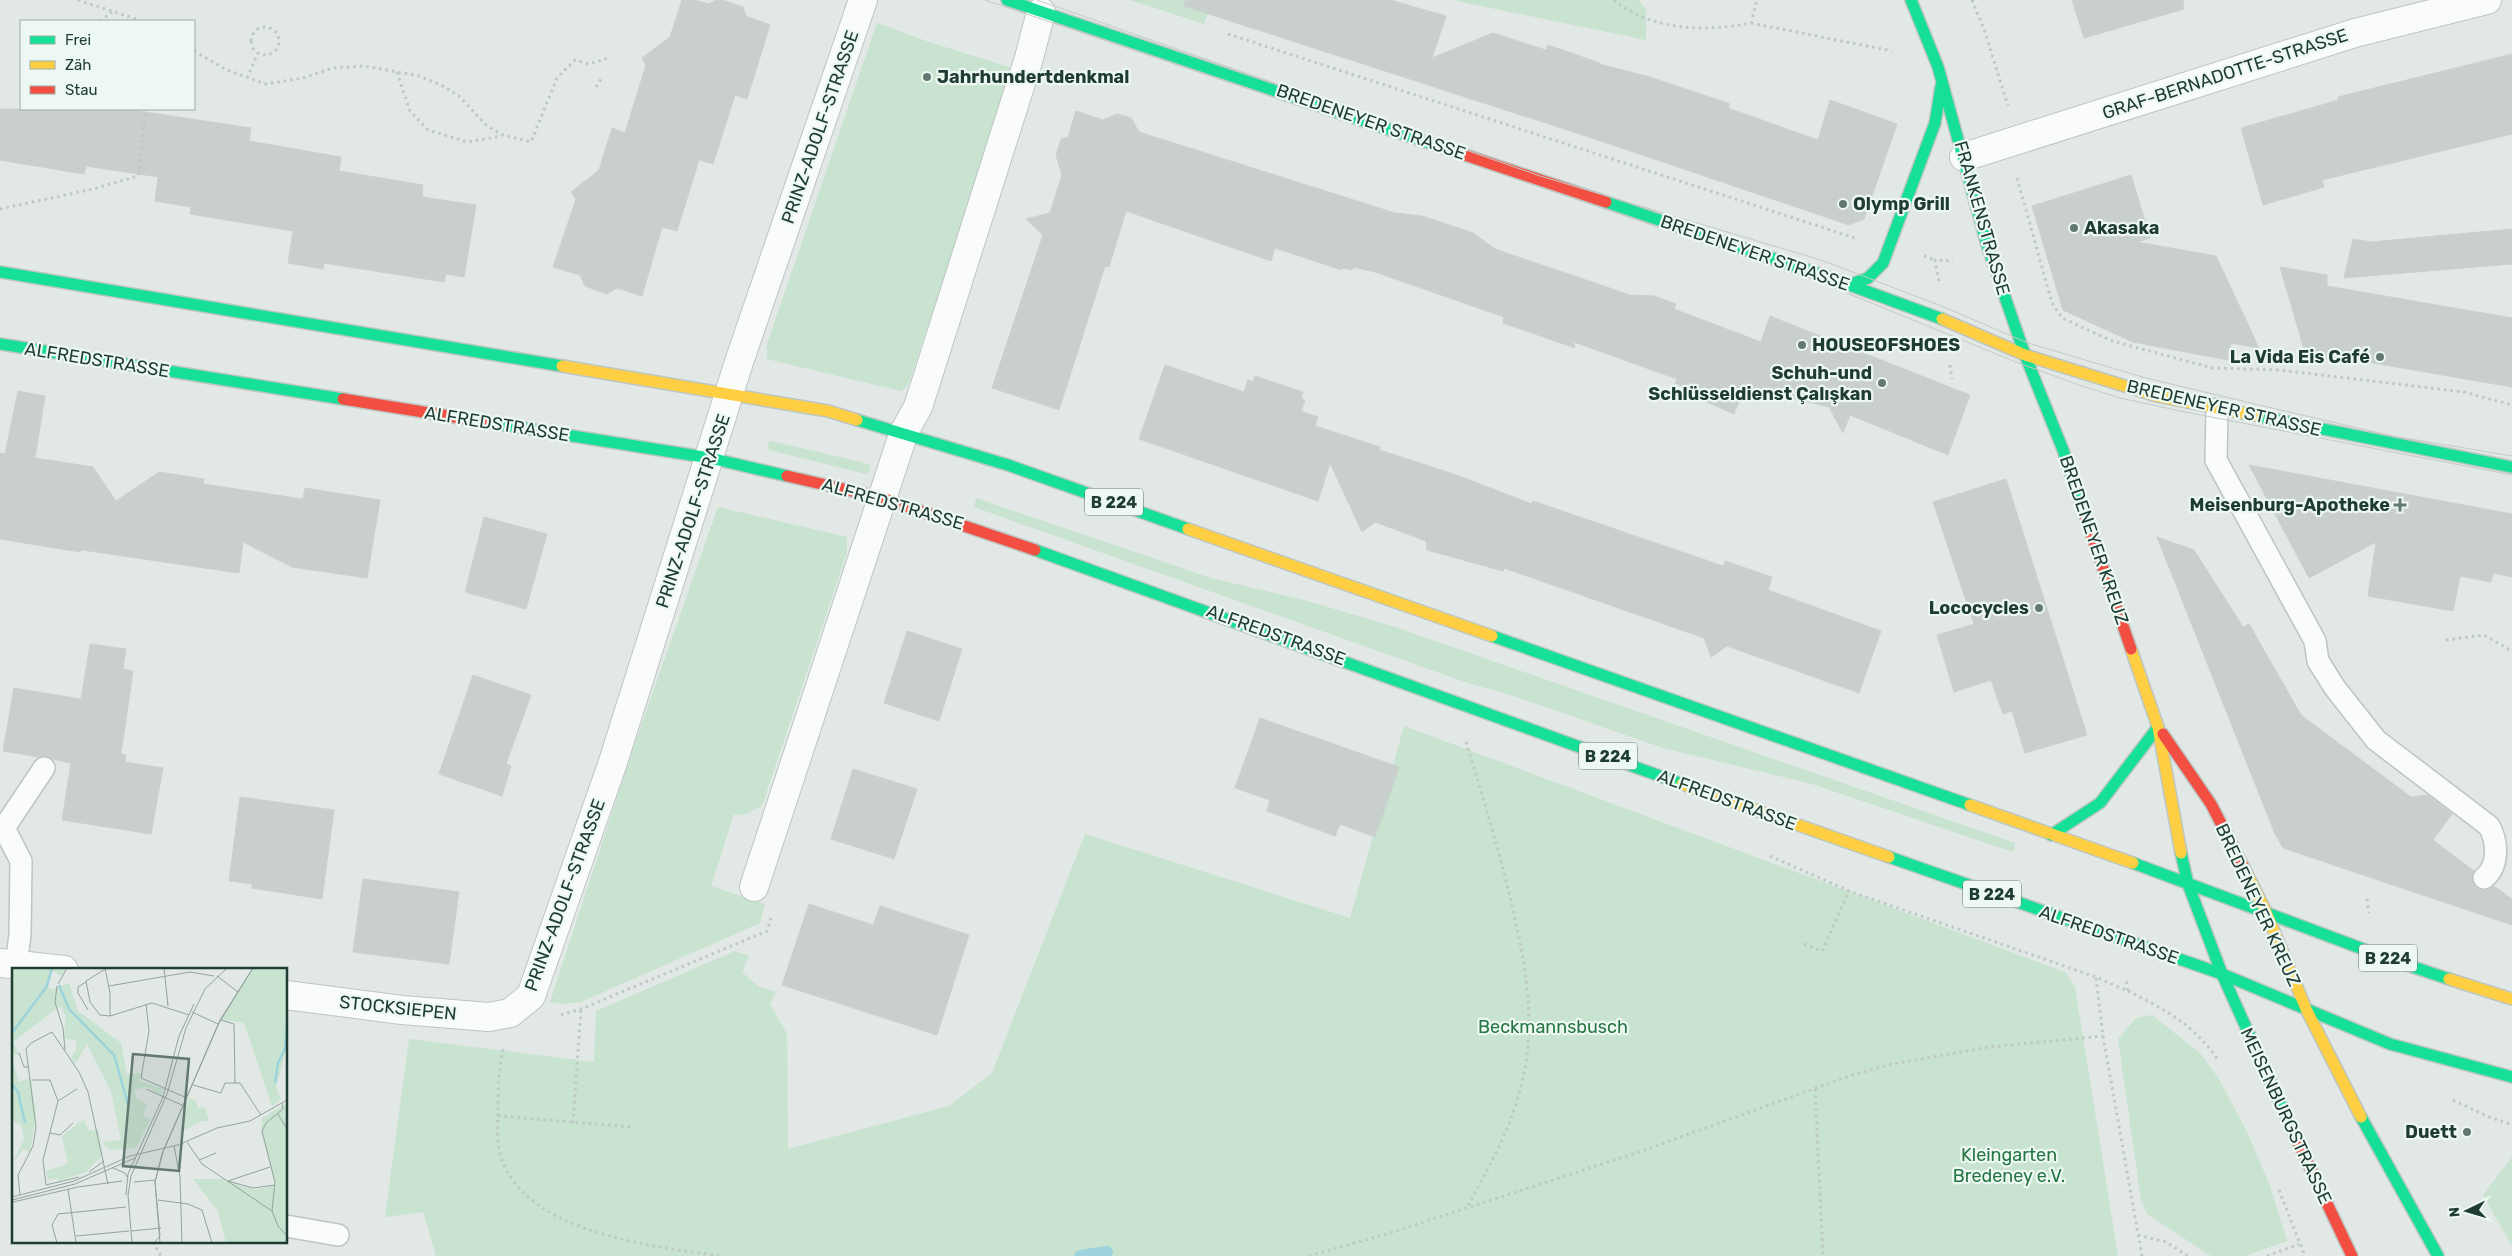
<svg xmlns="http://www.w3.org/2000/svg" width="2512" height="1256" viewBox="0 0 2512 1256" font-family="Rubik,sans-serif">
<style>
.green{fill:#c8e3d0}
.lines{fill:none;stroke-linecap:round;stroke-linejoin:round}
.stream{stroke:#9dd3da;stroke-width:12}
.building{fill:#c8cfcc;stroke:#cad1ce}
.lane-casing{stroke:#bec5c2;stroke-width:24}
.street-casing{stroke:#bec5c2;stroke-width:30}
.fast-casing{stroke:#bdc6c2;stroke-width:14}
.slow-casing{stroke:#bdc6c2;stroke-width:14}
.jam-casing{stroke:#bdc6c2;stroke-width:14}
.path{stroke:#bec8c5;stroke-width:3;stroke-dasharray:2.5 4;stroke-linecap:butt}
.lane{stroke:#fafcfb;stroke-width:21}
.street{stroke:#fafcfb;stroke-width:28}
.fast{stroke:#16e098;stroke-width:11}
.slow{stroke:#ffcf43;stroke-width:11}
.jam{stroke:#f24e42;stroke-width:11}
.tram{stroke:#c5cac8;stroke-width:1}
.poi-dot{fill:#627871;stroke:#eef8f3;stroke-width:2}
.labels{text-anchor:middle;stroke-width:4.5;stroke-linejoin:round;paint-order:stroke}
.shield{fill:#eef8f3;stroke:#5c746d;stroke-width:1}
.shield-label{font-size:16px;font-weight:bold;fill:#1e3c33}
.street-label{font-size:18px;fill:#1e3c33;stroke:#eef8f3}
.poi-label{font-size:18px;font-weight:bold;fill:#1e3c33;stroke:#eef8f3;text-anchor:end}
.park-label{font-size:18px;fill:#257643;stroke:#eef8f3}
.inset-river{fill:none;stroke:#9dd3da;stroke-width:2.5}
.inset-road{fill:none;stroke:#93a39e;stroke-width:1}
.view{fill:#627871;fill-opacity:0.15;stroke:#627871;stroke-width:2.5}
.inset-edge{fill:none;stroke:#1e3c33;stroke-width:2.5}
</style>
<rect width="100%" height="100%" fill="#e1e8e5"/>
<path class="green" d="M 1130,0 L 1213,0 L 1204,24 Z
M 1452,0 L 1639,0 L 1646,10 L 1646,40 Z
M 877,23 L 929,42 L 1015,69 L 908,385 L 901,391 L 767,359 L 767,344 Z
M 771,441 L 865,463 L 870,466 L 870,471 L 866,474 L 769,450 L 767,445 Z
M 976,498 L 1211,578 L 1304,600 L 1395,627 L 2015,843 L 2013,852 L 1812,784 L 1663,748 L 1514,696 L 1465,682 L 974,507 Z
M 718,507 L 847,537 L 847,552 L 762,806 L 743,815 L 734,814 L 711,886 L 765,904 L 760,923 L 581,1002 L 563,1004 L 550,1002 L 631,755 Z
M 1404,726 L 2065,972 L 2075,987 L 2118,1256 L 436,1256 L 423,1212 L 385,1217 L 409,1039 L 594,1062 L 596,1011 L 735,951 L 749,956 L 742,972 L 759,987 L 776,992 L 770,1004 L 787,1034 L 788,1149 L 949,1106 L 992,1073 L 1085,834 L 1350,918 Z
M 2152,1015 L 2201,1054 L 2219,1079 L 2248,1134 L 2270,1186 L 2287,1241 L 2245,1256 L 2211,1256 L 2147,1214 L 2141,1200 L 2118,1039 L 2136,1018 Z
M 2512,1157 L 2512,1246 L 2483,1195 Z"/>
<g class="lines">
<path class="stream" d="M 1080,1256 L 1107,1252"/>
</g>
<path class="building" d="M 682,0 L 695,0 L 709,4 L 716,0 L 722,0 L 743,7 L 746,16 L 770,25 L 747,99 L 735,95 L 713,164 L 699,160 L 677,231 L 662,227 L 642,296 L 617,288 L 607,294 L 585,286 L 580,275 L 553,267 L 576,199 L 571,192 L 599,170 L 612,128 L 625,133 L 646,65 L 642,58 L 670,37 Z
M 1185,0 L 1390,0 L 1446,16 L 1432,58 L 1493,33 L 1546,50 L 1548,45 L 1600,63 L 1599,64 L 1650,77 L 1730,104 L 1728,108 L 1818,140 L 1830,100 L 1897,124 L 1864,219 L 1849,225 L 1598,140 L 1184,6 Z
M 2072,0 L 2183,0 L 2184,9 L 2084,38 Z
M 2512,54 L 2512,134 L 2322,180 L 2324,187 L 2263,205 L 2241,128 L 2339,100 L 2338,97 Z
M 0,109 L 125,109 L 251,128 L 249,141 L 341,157 L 339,171 L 423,185 L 422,197 L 476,205 L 464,277 L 446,274 L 444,282 L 324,263 L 323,269 L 288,263 L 293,231 L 190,214 L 191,207 L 155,201 L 158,177 L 86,166 L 84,174 L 0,160 Z
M 1076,111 L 1103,120 L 1117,114 L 1131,118 L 1139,132 L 1395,213 L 1422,216 L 1473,233 L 1495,249 L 1630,295 L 1654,296 L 1676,304 L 1674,309 L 1761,342 L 1770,316 L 1970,395 L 1948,455 L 1850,415 L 1843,433 L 1829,407 L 1745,387 L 1734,414 L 1704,401 L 1707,395 L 1683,387 L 1675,383 L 1677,379 L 1574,342 L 1575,348 L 1503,323 L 1504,317 L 1375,272 L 1354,267 L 1352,270 L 1343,268 L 1342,270 L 1275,248 L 1271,261 L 1126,211 L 1109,267 L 1105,266 L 1059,410 L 992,388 L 1043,235 L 1026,219 L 1050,213 L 1062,175 L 1056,155 L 1061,139 L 1068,137 Z
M 2131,175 L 2150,238 L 2137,242 L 2216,256 L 2259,348 L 2231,343 L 2228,360 L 2133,342 L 2063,310 L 2032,206 Z
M 2512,229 L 2512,264 L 2344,278 L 2353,239 L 2371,242 Z
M 2280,267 L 2327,275 L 2327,286 L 2512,318 L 2512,387 L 2344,358 L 2343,362 L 2306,356 Z
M 1165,365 L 1244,392 L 1248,380 L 1253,382 L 1255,376 L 1303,392 L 1301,399 L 1305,400 L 1301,411 L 1318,417 L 1315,426 L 1380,447 L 1379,450 L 1454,474 L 1532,504 L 1533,501 L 1723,566 L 1725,561 L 1772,577 L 1768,590 L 1881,631 L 1859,693 L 1727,646 L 1711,657 L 1704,638 L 1504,568 L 1503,571 L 1427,550 L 1426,541 L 1375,522 L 1362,532 L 1330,463 L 1318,501 L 1139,439 Z
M 18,391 L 45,396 L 35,458 L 93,467 L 116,501 L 159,472 L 204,479 L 203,484 L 303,499 L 305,488 L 380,500 L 367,578 L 292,567 L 243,542 L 239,573 L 82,550 L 80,552 L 0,539 L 0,453 L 5,454 Z
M 2249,465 L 2512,514 L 2512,577 L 2493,573 L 2491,582 L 2460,576 L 2453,611 L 2368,596 L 2376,542 L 2309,578 Z
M 2006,479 L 2087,735 L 2025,753 L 2012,711 L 2003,714 L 1991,680 L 1954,692 L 1937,635 L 1974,624 L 1933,502 Z
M 484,517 L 547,534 L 526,609 L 465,592 Z
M 2157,537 L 2194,550 L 2243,627 L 2249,624 L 2301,715 L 2411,797 L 2428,795 L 2452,814 L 2433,840 L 2474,871 L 2472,881 L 2476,887 L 2487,890 L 2494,886 L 2512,899 L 2512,925 L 2283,848 L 2275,834 Z
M 907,631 L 962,649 L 939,721 L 884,703 Z
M 90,644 L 126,649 L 123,669 L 133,671 L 121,754 L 126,755 L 125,762 L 163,768 L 151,834 L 62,820 L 71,763 L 53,759 L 45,756 L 38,757 L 3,751 L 14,688 L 81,699 Z
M 473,675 L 531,695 L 506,764 L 511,766 L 502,796 L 439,774 Z
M 1260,718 L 1399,767 L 1375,837 L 1340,824 L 1335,836 L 1267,811 L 1270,800 L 1235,788 Z
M 853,769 L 917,789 L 894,859 L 831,839 Z
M 240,797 L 334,810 L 322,899 L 252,888 L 252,884 L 229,881 Z
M 363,879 L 459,892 L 449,964 L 353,952 Z
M 809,904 L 873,925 L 880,906 L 969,935 L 937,1035 L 782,985 Z"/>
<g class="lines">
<defs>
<path id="lane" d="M 2217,409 L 2216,460 L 2315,641 L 2318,661 L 2335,688 L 2376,740 L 2489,826 C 2498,842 2499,866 2484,878
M 0,825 L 4,828 L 21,861 L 20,935 L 16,965
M 4,828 L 44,768
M 286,1226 L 338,1235"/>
<path id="street" d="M 1964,157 L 2355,33 L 2487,0
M 754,887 L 904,432 L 918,407 L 1029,58 L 1041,12
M 0,963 L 64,970
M 286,995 L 402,1010 L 489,1017 L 510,1013 L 531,996 L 613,762 L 739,362 L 863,0"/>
<path id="fast" d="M 1007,0 L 1441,147
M 1911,0 L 1938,67 L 1987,245 L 2025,355 L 2063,450 L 2084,513
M 1606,202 L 1825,276 L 1942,319
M 0,272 L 562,366
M 1849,285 L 1868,278 L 1883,263 L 1935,123 L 1941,86
M 0,344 L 343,399
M 2258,416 L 2512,467
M 857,420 L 1008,465 L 1188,529
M 485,422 L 710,458 L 787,476
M 1035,550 L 1682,784
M 1492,636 L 1970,805
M 2051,835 L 2100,803 L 2158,727
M 2181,853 L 2188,884 L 2222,974 L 2294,1134
M 1889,857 L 2222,974 L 2390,1044 L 2512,1077
M 2133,863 L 2395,961 L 2449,979
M 2361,1117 L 2438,1256"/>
<path id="slow" d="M 1942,319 L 2025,355 L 2157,396 L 2258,416
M 562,366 L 828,411 L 857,420
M 1188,529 L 1492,636
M 2131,649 L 2158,727 L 2181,853
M 1682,784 L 1889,857
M 1970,805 L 2133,863
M 2244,868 L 2266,912 L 2306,1009 L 2361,1117
M 2449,979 L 2512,999"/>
<path id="jam" d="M 1441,147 L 1606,202
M 343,399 L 485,422
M 787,476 L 882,498 L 1035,550
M 2084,513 L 2131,649
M 2163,734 L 2211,804 L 2244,868
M 2294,1134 L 2352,1256"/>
</defs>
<use href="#lane" class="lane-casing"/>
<use href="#street" class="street-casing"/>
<use href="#fast" class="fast-casing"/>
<use href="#slow" class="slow-casing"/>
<use href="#jam" class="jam-casing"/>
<path class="path" d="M 78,0 L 142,21
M 1614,0 C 1651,31 1706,32 1751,23 L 1757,0
M 1972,0 L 1985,32 L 2008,106
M 100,21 L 112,12
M 1751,23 L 1892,51
M251 41a14 14 0 1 1 28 0a14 14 0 1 1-28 0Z
M 1228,34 L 1855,238
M 194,51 L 227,70 L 266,84 L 303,78 L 333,68 L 364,66 L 419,76 L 441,85 L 459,96 L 487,126 L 503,135 L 531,142 L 557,78 L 575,60 L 589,64 L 608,58
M 397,72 L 410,111 L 428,130 L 467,142 L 502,136
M 247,78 L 258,53
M 596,87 L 603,76
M 2017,178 L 2052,303 L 2062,318 L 2112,341 L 2213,368 L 2279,370 L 2464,392 L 2512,405
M 0,209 L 93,189 L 138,176 L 146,109
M 1924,256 L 1935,260
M 1939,281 L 1935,260 L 1953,261
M 1950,365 L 1952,379
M 2446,640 L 2484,635 L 2512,651
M 1466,742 C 1483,797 1500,853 1513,910 C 1526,969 1537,1026 1521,1086 C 1511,1129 1488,1169 1467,1207
M 1770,856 L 1849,891 L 2096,977 L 2128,991 L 2126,978
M 2367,899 L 2369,913
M 1804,944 L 1822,951 L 1849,891
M 2096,978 L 2103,1036 L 2142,1256
M 2128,991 C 2166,1010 2194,1025 2219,1061
M 561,1015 L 581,1009 L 767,931 L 771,918
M 503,1049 C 499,1068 498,1088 498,1107 C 498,1124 496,1142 502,1160 C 529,1234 653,1246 719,1256
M 1815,1089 L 1823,1256
M 2453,1100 L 2489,1117 L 2512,1125
M 498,1116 L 631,1127
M 573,1123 L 581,1009
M 2279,1190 L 2305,1256
M 2138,1235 L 2166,1242 L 2188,1256
M 153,1242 L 161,1256
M 1309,1256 L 1393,1232 L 1639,1152 L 1852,1075 L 1892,1064 L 1990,1047 L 2103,1036
M 2267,1256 L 2299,1244"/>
<use href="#lane" class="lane"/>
<use href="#street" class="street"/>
<use href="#fast" class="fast"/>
<use href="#slow" class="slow"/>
<use href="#jam" class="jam"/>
<path class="tram" d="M 985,0 L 1815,280 L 2016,362 L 2082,386 L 2120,398 L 2185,412 L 2512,475
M 1037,0 L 1540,176 L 1824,261 L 1944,307 L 2028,343 L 2146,378 L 2293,413 L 2393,436 L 2512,456"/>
</g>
<g class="poi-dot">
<circle cx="927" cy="77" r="5"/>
<circle cx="1843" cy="204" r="5"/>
<circle cx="2074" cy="228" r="5"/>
<circle cx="1802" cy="345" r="5"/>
<circle cx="2380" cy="357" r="5"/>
<circle cx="1882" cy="383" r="5"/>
<path d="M2397.5 497.5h5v5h5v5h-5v5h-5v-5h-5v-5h5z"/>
<circle cx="2039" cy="608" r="5"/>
<circle cx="2467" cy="1132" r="5"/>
</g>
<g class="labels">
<g class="shield">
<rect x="1085" y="488.5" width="58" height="27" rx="4"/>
<rect x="1579" y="742.5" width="58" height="27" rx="4"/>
<rect x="1963" y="880.5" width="58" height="27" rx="4"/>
<rect x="2359" y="944.5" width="58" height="27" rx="4"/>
</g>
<g class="shield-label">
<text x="1114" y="508">B 224</text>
<text x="1608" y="762">B 224</text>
<text x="1992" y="900">B 224</text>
<text x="2388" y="964">B 224</text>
</g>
<g class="street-label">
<text transform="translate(2225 74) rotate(-18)" y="6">GRAF-BERNADOTTE-STRASSE</text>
<text transform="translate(1371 122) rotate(19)" y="6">BREDENEYER STRASSE</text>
<text transform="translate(820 127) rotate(-71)" y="6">PRINZ-ADOLF-STRASSE</text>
<text transform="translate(1982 218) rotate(74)" y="6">FRANKENSTRASSE</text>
<text transform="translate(1755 253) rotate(19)" y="6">BREDENEYER STRASSE</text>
<text transform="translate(97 360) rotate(9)" y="6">ALFREDSTRASSE</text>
<text transform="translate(2224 408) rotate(13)" y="6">BREDENEYER STRASSE</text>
<text transform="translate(497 424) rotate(9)" y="6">ALFREDSTRASSE</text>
<text transform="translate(893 504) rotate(16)" y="6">ALFREDSTRASSE</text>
<text transform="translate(693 511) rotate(-72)" y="6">PRINZ-ADOLF-STRASSE</text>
<text transform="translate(2094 540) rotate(71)" y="6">BREDENEYER KREUZ</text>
<text transform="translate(1276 635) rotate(20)" y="6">ALFREDSTRASSE</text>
<text transform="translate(1727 800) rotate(20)" y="6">ALFREDSTRASSE</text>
<text transform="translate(565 895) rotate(-70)" y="6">PRINZ-ADOLF-STRASSE</text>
<text transform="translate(2258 905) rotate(65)" y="6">BREDENEYER KREUZ</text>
<text transform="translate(2109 935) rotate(19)" y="6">ALFREDSTRASSE</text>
<text transform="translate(398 1008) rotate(6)" y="6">STOCKSIEPEN</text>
<text transform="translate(2286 1116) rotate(65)" y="6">MEISENBURGSTRASSE</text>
</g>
<g class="poi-label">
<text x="937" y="83" text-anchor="start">Jahrhundertdenkmal</text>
<text x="1853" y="210" text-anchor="start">Olymp Grill</text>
<text x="2084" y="234" text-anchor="start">Akasaka</text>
<text x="1812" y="351" text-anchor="start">HOUSEOFSHOES</text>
<text x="2370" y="363">La Vida Eis Café</text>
<text x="1872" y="379">Schuh-und<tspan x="1872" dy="21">Schlüsseldienst Çalışkan</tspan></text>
<text x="2390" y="511">Meisenburg-Apotheke</text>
<text x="2029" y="614">Lococycles</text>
<text x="2457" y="1138">Duett</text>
</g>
<g class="park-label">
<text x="1553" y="1033">Beckmannsbusch</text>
<text x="2009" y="1161">Kleingarten<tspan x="2009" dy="21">Bredeney e.V.</tspan></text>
</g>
</g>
<g transform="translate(12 968)">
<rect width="275" height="275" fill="#e1e8e5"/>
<path d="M 54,0 L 49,8 L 39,2 L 36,19 L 40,21 L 57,15 L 66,43 L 109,75 L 115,106 L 129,105 L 127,113 L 151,121 L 149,127 L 135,119 L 122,122 L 125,131 L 135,136 L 131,148 L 139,151 L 124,180 L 99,182 L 92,177 L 91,174 L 109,172 L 99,123 L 75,76 L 65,93 L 63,95 L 59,89 L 64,82 L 64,73 L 52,70 L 54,48 L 48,38 L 1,74 L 7,86 L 0,87 L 0,1 ZM 242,0 L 275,0 L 275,78 L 264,119 L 269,131 L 260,138 L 232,55 L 209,52 ZM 0,92 L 7,114 L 19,110 L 24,149 L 18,184 L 11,181 L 0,196 L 12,171 L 9,156 L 0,154 ZM 177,130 L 183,132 L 186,140 L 193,139 L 197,153 L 190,153 L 168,164 ZM 275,135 L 275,275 L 214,275 L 206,243 L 181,211 L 210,211 L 242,222 L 263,217 L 249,163 L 250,150 ZM 72,151 L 77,163 L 86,161 L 91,187 L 74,204 L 46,213 L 45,210 L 36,212 L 34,203 L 56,196 L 50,168 Z" fill="#c8e3d0"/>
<path class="inset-river" d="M 47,17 L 57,41 L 102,87 L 116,136M 0,65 L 35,18 L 40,0M 263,115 L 266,95 L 273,81 L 275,55M 0,116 L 6,124 L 13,155"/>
<path class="inset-road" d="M 93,0 L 98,25 L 98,48M 95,0 L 74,13 L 78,34 L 88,47 L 98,48 L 140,35 L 177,47M 152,0 L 156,38M 205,8 L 226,24M 74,14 L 66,19 L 66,25 L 76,42M 46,16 L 55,0M 45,18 L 43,34 L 51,60 L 53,82M 97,18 L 178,4 L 202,8M 134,36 L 137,63 L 129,110 L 175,130M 180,44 L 206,56M 209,52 L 222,56 L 223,115M 7,85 L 12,99 L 17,99M 20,112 L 38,112 L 46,133 L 31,192 L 34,217 L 67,209M 181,117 L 209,125 L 213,115 L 228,115 L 249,147M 134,121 L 172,138M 46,133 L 65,121M 266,146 L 275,161M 38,165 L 48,167 L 61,155M 175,174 L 190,196 L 260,243 L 266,258 L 275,268M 162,178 L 168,209 L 170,275M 187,192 L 204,185M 101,200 L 113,205 L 115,209M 77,204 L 92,193M 216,213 L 241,220 L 263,217M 216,213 L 258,199M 122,214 L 144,212M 56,221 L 64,275M 8,227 L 6,207 L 21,178 L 24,159 L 14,81 L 19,75 L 40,64 L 67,104 L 76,124 L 96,216M 114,227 L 116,206 L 151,129 L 167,68 L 182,36M 0,229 L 62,213 L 118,188 L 166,177 L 205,160 L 238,153 L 275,132M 0,232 L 63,216 L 123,190M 146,232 L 176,236 L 190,242 L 200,275M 1,234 L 66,219 L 110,213M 260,243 L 263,214 L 250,163 L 254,155 L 271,141 L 270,135M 119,263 L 149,260M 64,268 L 117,263M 45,275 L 40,257 L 46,246 L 114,239M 120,275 L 116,227 L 119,208 L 155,126 L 174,60 L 193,21 L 215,0M 142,275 L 148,268 L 143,214 L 151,184 L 208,52 L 241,0M 148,275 L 143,214 L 150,186 L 207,55 L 241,0"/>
<path class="view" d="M 121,86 L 177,91 L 167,203 L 111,198 Z"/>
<rect width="275" height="275" class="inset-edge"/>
</g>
<rect x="20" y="20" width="175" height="90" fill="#eef8f3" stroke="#9bada6"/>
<rect x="30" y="36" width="25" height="8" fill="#16e098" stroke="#9bada6"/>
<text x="65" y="45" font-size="15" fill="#1e3c33">Frei</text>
<rect x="30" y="61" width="25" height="8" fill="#ffcf43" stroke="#9bada6"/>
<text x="65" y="70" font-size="15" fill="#1e3c33">Zäh</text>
<rect x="30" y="86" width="25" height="8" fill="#f24e42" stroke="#9bada6"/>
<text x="65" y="95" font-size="15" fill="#1e3c33">Stau</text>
<g transform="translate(2467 1211) rotate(265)" stroke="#eef8f3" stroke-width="4" paint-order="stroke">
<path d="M0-4L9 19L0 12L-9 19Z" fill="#1e3c33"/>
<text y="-8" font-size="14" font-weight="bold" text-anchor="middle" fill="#1e3c33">N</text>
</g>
</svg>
